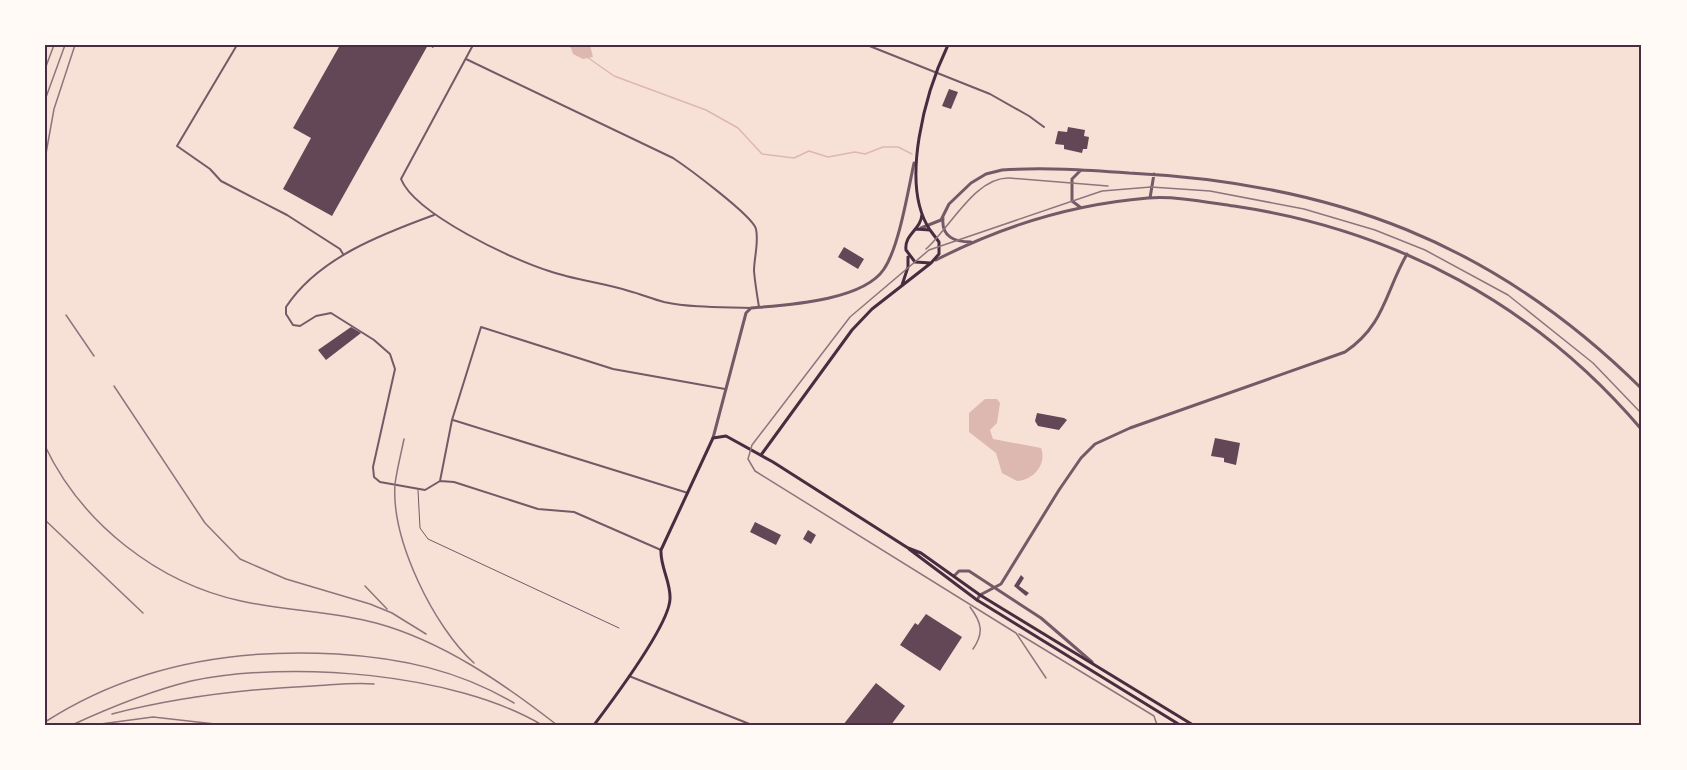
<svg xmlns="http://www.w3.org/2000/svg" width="1687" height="770" viewBox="0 0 1687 770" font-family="Helvetica,sans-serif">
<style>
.water{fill:#dcb8b0}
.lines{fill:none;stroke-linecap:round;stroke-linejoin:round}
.stream{stroke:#dcb8b0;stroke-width:1.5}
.building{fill:#644757}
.service{stroke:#755966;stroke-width:1}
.minor{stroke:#755966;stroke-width:2}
.tertiary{stroke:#755966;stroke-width:3}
.secondary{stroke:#4a2c40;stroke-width:3}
.tram{stroke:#8f747c;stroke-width:1.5}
.rail{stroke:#8f747c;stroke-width:1.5}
.neatline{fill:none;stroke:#4a2c40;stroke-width:2}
</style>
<rect width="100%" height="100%" fill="#f7e1d7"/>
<path class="water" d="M 566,45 L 590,45 L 593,57 L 583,59 L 573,54 L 571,48 Z
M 985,399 L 997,399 L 1000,403 L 997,423 L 990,430 L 993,439 L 1041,448 C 1047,464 1034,480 1017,481 L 1002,473 L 996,453 L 969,432 L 969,413 Z"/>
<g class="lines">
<path class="stream" d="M 587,57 L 614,76 L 706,110 L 738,128 L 762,154 L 794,158 L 809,151 L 828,157 L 855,152 L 865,154 L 883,147 L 898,147 L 912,154"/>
</g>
<path class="building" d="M 340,45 L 435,45 L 433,48 L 428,45 L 332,216 L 283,189 L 311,138 L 293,128 Z
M 949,89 L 958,92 L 951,109 L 942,106 Z
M 1068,127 L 1085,130 L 1084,136 L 1089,137 L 1087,149 L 1083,149 L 1082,153 L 1064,149 L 1064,145 L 1055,144 L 1058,131 L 1067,132 Z
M 844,247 L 864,259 L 858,269 L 838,257 Z
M 351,327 L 361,333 L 326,360 L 318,350 Z
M 1037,413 L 1064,418 L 1067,420 L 1059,430 L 1038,426 L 1035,421 Z
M 1215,438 L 1240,443 L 1236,465 L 1224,462 L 1224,458 L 1211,456 Z
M 755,522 L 781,535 L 776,545 L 750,532 Z
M 808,530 L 816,535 L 811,544 L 803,539 Z
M 1021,575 L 1024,578 L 1019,586 L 1029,593 L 1026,596 L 1014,586 Z
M 926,614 L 962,637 L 940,671 L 900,645 L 915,623 L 918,625 Z
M 876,683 L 905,706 L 891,725 L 843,725 Z"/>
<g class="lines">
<path class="service" d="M 418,490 L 420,528 L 428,539 L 619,628"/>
<path class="minor" d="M 237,45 L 177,146 L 210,169 L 221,181 L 287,215 L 340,249 L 343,254
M 473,45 L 401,179 C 415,214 513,260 549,271 C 575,280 603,283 629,291 C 641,294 652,299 664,302 C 693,308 722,307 751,308
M 867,45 L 990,94 L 1029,116 L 1044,127
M 466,59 L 673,158 C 688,168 753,216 756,229 C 759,242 754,258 754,271 C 755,283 757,295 759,307
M 434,215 C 382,234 318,258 286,307 L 286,314 L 293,325 L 300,326 L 316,316 L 331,313 L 374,340 L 390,354 L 395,369 L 373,467 L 374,477 L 380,482 L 425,490 L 440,481
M 453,420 L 688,493
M 440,481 L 452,420 L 481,327 L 613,369 L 725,389
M 440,481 L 454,482 L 538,509 L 574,512 L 661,550
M 629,676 L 752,725"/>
<path class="tertiary" d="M 1150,198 L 1154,174
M 1080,207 L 1072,201 L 1072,179 L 1080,171
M 943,218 C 941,237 955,242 971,242
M 921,228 L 941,220 L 949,204 L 971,183 L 986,174 L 1002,170 C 1044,167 1087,170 1129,173 C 1334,183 1495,243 1642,389
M 936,260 C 1002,226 1075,204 1148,198 C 1176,196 1206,202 1234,206 C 1396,230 1536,305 1642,430
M 713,438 L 746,313 L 751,308 C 786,305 863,301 884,269 C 899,247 908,191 914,163
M 954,576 L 959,571 L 969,571 L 1041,618 L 1092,662
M 977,600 L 980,595 L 1001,584 L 1059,490 L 1081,458 L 1095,444 L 1130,428 L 1345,352 C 1385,325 1385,292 1407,254"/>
<path class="secondary" d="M 916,229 L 930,230 L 939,242 L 939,254 L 931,263 L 915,262 L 906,250 C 904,234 921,230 922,214
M 930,230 C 899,184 926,91 948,45
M 902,285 L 908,267 L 908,257
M 761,455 L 852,330 L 872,309 L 931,263
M 909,549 L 977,600 L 1180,725
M 594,725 C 612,701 669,626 670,599 C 671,582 660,567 661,550 L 713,438 L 726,436 L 773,462 L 908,548 L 921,553 L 980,595 L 1193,725"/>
<path class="tram" d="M 926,249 C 950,228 975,177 1009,178 L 1108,186
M 970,607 C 982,623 984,633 973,649
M 1019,634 L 1154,716 L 1157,725
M 1046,678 L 1016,633 L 755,471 L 748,459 L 752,445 L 850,317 L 929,250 L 1102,191 L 1151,187 L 1210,191 L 1304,209 L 1375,230 L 1425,250 L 1508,295 L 1593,363 L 1642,414"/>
<path class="rail" d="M 45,69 L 54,45
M 45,100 L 65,45
M 45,159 L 54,109 L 75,45
M 66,315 L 94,356
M 114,386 L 205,523 L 240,559 L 286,579 L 370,604 L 392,613 L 426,634
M 404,439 C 401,454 397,469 395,484 C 391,540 434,627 474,663
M 45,446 C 82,524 158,583 241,601 C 286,611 332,611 376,623 C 442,641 503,683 557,725
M 45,520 L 143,613
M 365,586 L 387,609
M 112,714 C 178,697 246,689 313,686 C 333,685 354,682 374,684
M 45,722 C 133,665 233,648 337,654 C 401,658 458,670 514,703
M 72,725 C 111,707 150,691 191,681 C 290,660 455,673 542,725
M 93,725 L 153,717 L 224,725"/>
</g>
<rect width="1687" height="770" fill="none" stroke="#fffaf5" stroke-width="93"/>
<rect x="46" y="46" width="1594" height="678" class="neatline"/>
</svg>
